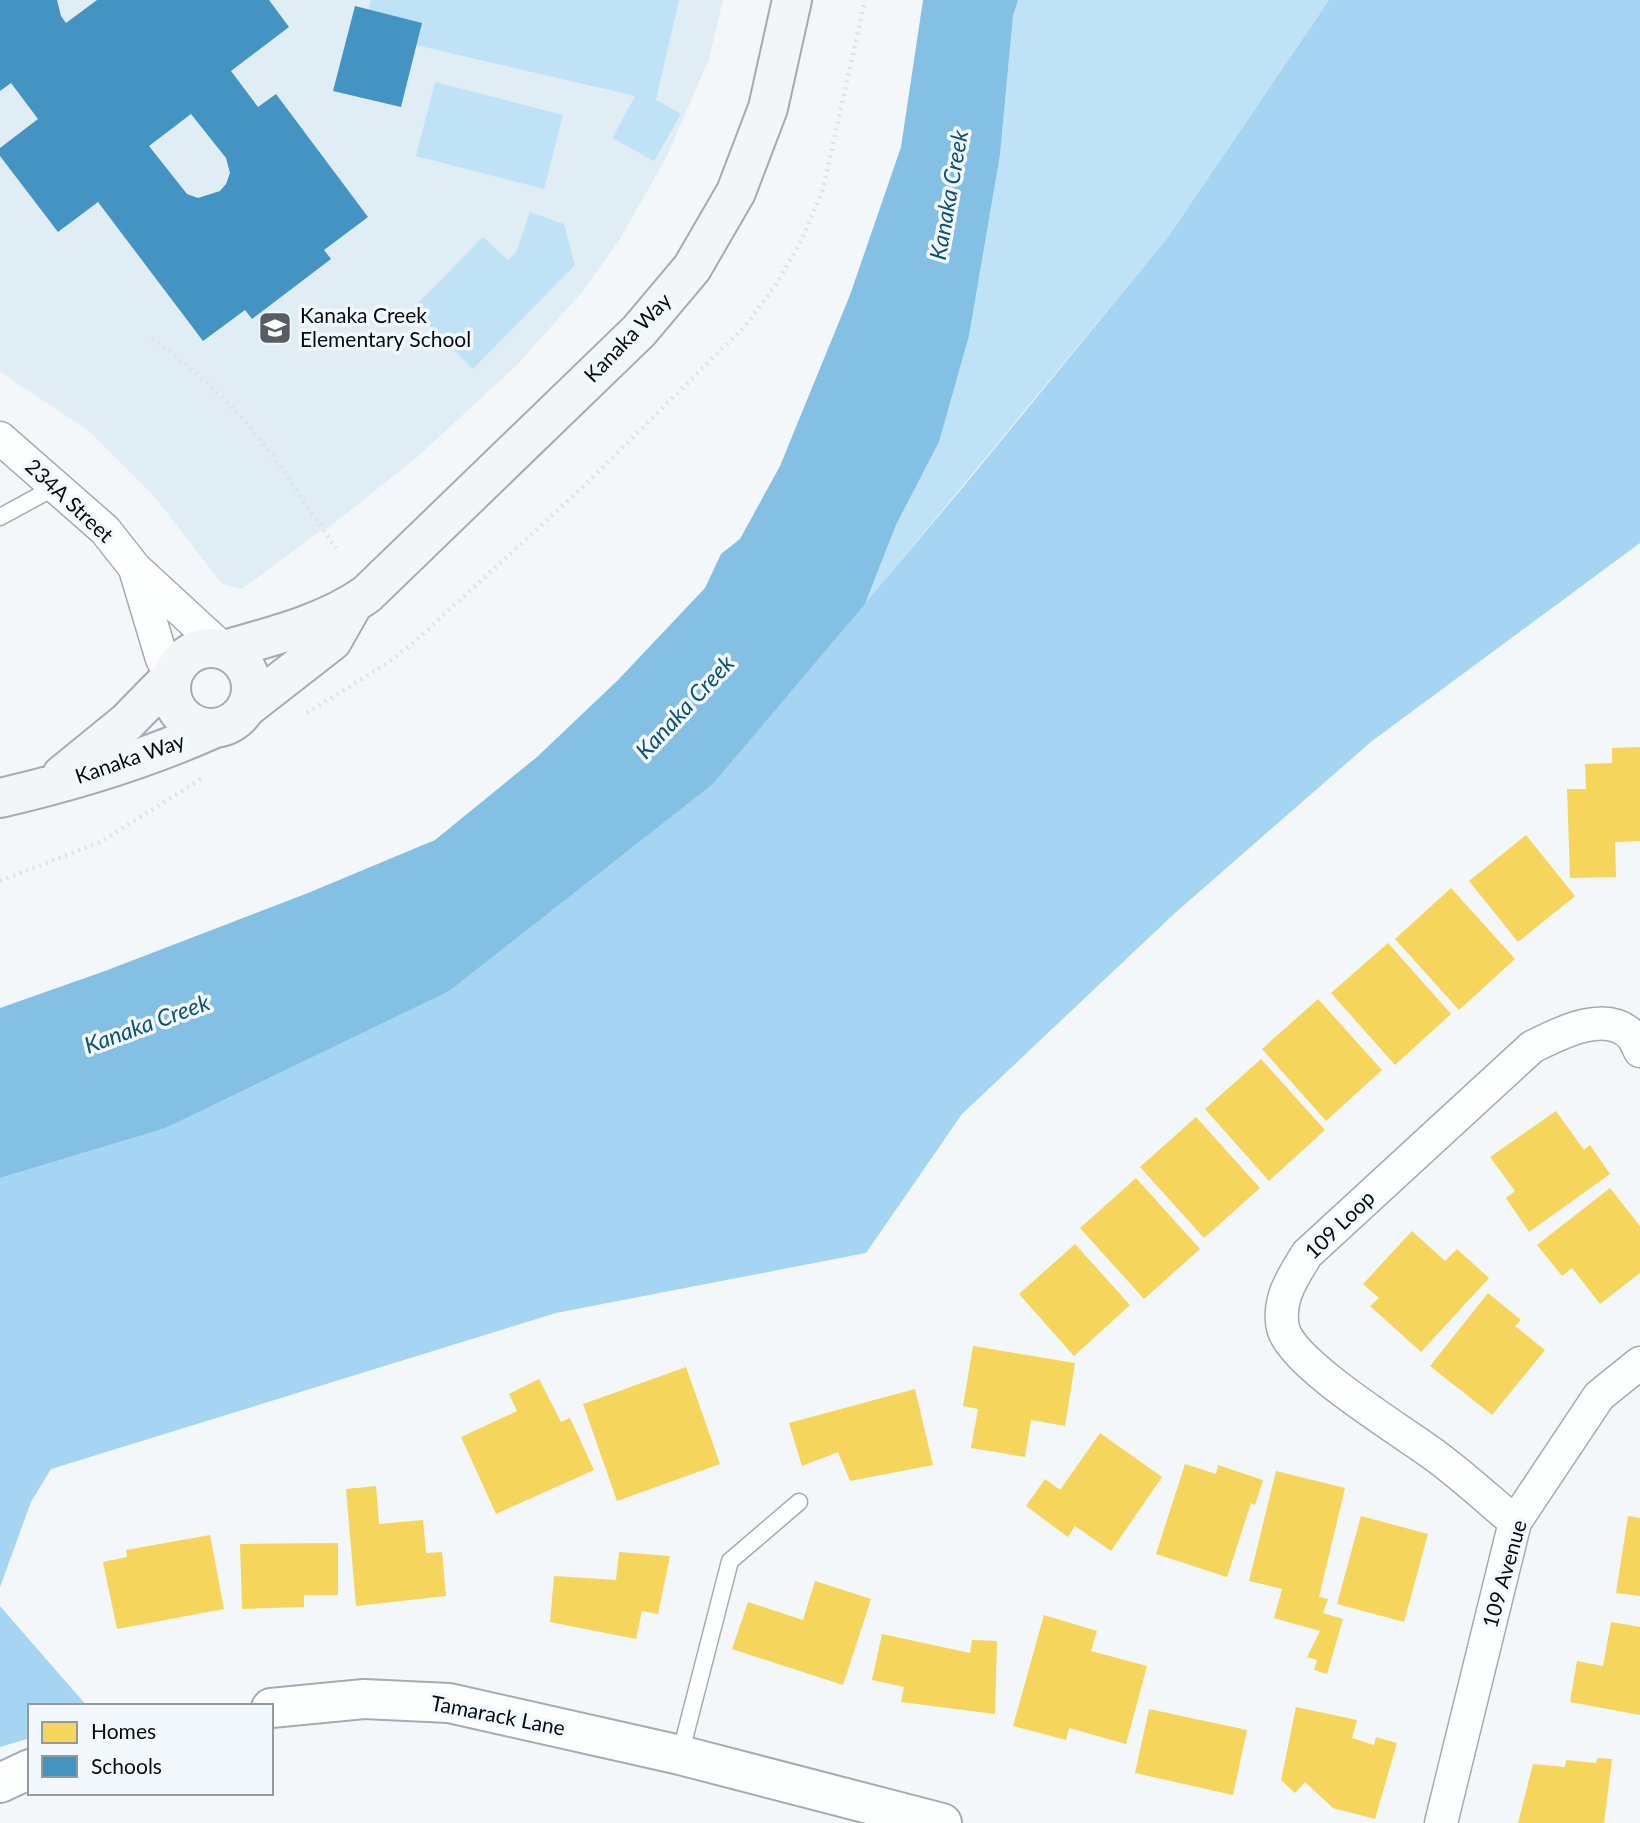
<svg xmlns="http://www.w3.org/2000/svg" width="1640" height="1823" viewBox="0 0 1640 1823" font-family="Lato,sans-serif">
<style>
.built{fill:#e1edf5}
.green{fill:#c0e2f7}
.forest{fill:#a5d5f2}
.water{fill:#83c0e3}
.homes{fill:#f6d55c}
.schools{fill:#4393c3;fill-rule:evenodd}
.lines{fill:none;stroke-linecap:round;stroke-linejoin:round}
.service-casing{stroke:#a5abaf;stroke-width:19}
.minor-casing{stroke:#a5abaf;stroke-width:35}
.tertiary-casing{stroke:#a5abaf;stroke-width:42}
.secondary-casing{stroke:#a5abaf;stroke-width:42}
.path{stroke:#e0e1e2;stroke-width:4.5;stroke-dasharray:2 5;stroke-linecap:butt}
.service{stroke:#fdfefe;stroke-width:16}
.minor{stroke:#fdfefe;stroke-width:32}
.tertiary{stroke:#fdfefe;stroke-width:38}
.secondary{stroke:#f2f6f8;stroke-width:38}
.labels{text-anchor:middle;stroke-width:7;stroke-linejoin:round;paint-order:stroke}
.poi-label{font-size:21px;fill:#040c12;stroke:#f2f8fb;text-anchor:start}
.street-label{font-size:21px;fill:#040c12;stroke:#f2f8fb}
.water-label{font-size:23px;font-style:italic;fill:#0c5273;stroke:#f2f8fb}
</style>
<rect width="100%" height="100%" fill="#f4f7f9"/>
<path class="built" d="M 0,0 L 723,0 L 709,59 L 667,156 L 620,239 L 583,291 L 516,366 L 414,460 L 332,525 L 316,534 L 242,589 L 222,584 L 153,495 L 89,431 L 0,372 Z"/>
<path class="green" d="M 371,0 L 679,0 L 656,100 L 681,114 L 654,161 L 612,138 L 635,96 L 364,33 Z
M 1018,0 L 1329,0 L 1168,237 L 865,604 L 896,525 L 939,442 L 969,336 L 1000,155 L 1013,16 Z
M 435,82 L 563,115 L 544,189 L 416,156 Z
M 530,212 L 564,224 L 575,265 L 473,369 L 412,309 L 483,237 L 508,260 L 516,252 Z"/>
<path class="forest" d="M 1329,0 L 1640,0 L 1640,543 L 1372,741 L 1175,913 L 962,1114 L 866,1253 L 556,1313 L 51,1469 L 31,1502 L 0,1587 L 0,1178 L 163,1129 L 714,783 L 968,481 L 1168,237 Z
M 0,1606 L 87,1706 L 30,1706 L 30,1738 L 0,1747 Z"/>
<path class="water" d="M 923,0 L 1018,0 L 1013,16 L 1000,155 L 969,336 L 939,442 L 896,525 L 865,604 L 714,783 L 449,991 L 163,1129 L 0,1178 L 0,1008 L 105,971 L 308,893 L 435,840 L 537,757 L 618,680 L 705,588 L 721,554 L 740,539 L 780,466 L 850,295 L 901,147 Z"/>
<path class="homes" d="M 1640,747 L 1640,841 L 1615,842 L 1616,877 L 1570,878 L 1567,789 L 1586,789 L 1585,764 L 1612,763 L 1612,748 Z
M 1526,835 L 1575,896 L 1518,942 L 1469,881 Z
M 1451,888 L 1515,959 L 1459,1010 L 1395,939 Z
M 1388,943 L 1451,1014 L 1395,1065 L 1331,993 Z
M 1318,999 L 1382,1070 L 1326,1121 L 1262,1049 Z
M 1261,1059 L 1325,1130 L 1269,1181 L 1205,1109 Z
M 1556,1111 L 1584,1150 L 1590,1145 L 1610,1174 L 1529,1232 L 1506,1198 L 1515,1191 L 1490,1157 Z
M 1196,1117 L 1260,1188 L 1204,1238 L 1140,1167 Z
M 1136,1178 L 1200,1249 L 1144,1299 L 1080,1228 Z
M 1610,1188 L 1640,1226 L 1640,1273 L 1600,1304 L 1572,1268 L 1562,1276 L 1537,1245 Z
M 1412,1231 L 1445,1261 L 1457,1249 L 1489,1278 L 1421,1352 L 1370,1306 L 1379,1298 L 1363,1284 Z
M 1075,1244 L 1130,1305 L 1074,1356 L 1019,1294 Z
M 1488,1293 L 1521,1320 L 1515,1326 L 1545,1350 L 1492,1415 L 1430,1366 Z
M 973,1346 L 1075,1363 L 1065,1426 L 1031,1420 L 1025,1457 L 971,1448 L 978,1409 L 963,1406 Z
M 686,1367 L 720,1464 L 617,1501 L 583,1404 Z
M 539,1379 L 561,1422 L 570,1418 L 594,1470 L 496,1514 L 461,1437 L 517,1411 L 509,1394 Z
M 915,1389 L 933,1465 L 850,1481 L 838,1452 L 802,1466 L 789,1423 Z
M 1100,1433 L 1162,1477 L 1111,1551 L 1075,1526 L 1068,1537 L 1026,1506 L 1045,1479 L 1060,1490 Z
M 1185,1464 L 1216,1474 L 1218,1465 L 1263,1480 L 1255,1505 L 1251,1503 L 1227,1577 L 1156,1554 Z
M 1276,1471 L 1345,1488 L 1319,1597 L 1328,1599 L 1323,1613 L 1343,1619 L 1327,1674 L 1314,1670 L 1317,1660 L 1307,1657 L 1320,1631 L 1274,1618 L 1282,1589 L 1249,1581 Z
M 376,1486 L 379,1524 L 423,1520 L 426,1553 L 442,1552 L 446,1596 L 356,1606 L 346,1489 Z
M 1361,1516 L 1428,1534 L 1404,1622 L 1337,1604 Z
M 1628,1516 L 1640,1518 L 1640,1596 L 1616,1593 Z
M 210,1535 L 224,1609 L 117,1629 L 103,1562 L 127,1557 L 126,1550 Z
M 338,1543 L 338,1595 L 304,1595 L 304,1607 L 242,1609 L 240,1544 Z
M 619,1552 L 670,1556 L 658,1614 L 642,1611 L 636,1639 L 550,1622 L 554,1576 L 616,1580 Z
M 815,1581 L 871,1599 L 843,1685 L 732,1649 L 748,1602 L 803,1620 Z
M 1044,1615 L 1097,1631 L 1091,1651 L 1147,1666 L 1126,1744 L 1069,1728 L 1066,1740 L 1013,1726 Z
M 1611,1622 L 1640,1627 L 1640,1715 L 1570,1702 L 1577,1661 L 1603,1666 Z
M 882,1634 L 970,1653 L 972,1640 L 997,1641 L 995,1714 L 901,1702 L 904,1687 L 872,1680 Z
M 1296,1707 L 1357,1720 L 1352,1738 L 1374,1745 L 1376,1737 L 1397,1743 L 1375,1819 L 1333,1808 L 1305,1782 L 1295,1793 L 1281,1780 Z
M 1149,1709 L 1247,1730 L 1233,1795 L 1135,1773 Z
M 1597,1758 L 1612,1759 L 1604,1823 L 1518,1823 L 1533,1764 L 1565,1767 L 1566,1760 L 1596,1763 Z"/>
<path class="schools" d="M 0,0 L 57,0 L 61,16 L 66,23 L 97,0 L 269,0 L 289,27 L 231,71 L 258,107 L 276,94 L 368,217 L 324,250 L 331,259 L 252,319 L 245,310 L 203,341 L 98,202 L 58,232 L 0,156 L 0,148 L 38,119 L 11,83 L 0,91 ZM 191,114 L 226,158 L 230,173 L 226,184 L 220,191 L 198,198 L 187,194 L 149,146 Z
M 355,6 L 422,23 L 401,107 L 333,91 Z"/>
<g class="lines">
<defs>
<path id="service" d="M 0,517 L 57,486
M 680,1755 L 730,1561 L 799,1502"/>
<path id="minor" d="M 0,438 L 105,530 L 135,568 L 224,650
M 135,569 L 162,659 L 172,676
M 1515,1522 C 1490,1501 1464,1477 1437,1457 C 1404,1432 1292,1365 1283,1328 C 1277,1299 1293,1277 1307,1254 L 1532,1047 C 1558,1034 1607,1008 1632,1036 C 1635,1040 1638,1047 1640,1051
M 1441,1823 L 1515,1522 L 1599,1396 L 1640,1363"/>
<path id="tertiary" d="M 271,1708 L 364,1699 L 449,1703 L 680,1755 L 942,1823
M 0,1783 L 30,1769"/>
<path id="secondary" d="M171 688a40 40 0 1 1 80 0a40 40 0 1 1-80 0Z
M 224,650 C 270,637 327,623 367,594 L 639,331 L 692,268 L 736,192 L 768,108 L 792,0
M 246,708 L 332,641 L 353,604
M 62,775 L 127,722 L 172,676
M 0,798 C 74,781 146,759 215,728"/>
</defs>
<use href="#service" class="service-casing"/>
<use href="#minor" class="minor-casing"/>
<use href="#tertiary" class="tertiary-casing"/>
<use href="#secondary" class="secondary-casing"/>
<path class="path" d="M 152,338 C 180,359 206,380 230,405 C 270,446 303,501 336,548
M 307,713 L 383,666 L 410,646 L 584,486 L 746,325 L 777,283 L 803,237 L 823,189 L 865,0
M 0,881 L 100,842 L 201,779"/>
<use href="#service" class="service"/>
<use href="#minor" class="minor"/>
<use href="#tertiary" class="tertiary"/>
<use href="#secondary" class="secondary"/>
</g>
<defs>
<symbol id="school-square" viewBox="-11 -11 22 22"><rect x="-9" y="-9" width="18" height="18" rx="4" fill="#585e63" stroke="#f2f8fb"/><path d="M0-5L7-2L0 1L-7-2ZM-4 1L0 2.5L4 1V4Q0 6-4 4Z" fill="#fff"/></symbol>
</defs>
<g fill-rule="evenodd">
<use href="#school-square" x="256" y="309" width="38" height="38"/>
</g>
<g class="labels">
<g class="poi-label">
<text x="300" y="323">Kanaka Creek<tspan x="300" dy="24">Elementary School</tspan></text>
</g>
<g class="street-label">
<text transform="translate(628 338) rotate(-46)" y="7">Kanaka Way</text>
<text transform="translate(69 501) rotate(43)" y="7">234A Street</text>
<text transform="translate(130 759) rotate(-19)" y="7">Kanaka Way</text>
<text transform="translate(1340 1225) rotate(-44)" y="7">109 Loop</text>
<text transform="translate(1505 1574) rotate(-74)" y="7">109 Avenue</text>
<text transform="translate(498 1716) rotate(11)" y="7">Tamarack Lane</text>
</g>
<g class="water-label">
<text transform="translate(949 195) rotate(-80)" y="8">Kanaka Creek</text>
<text transform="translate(685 707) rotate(-47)" y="8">Kanaka Creek</text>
<text transform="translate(147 1024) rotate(-20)" y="8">Kanaka Creek</text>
</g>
</g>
<rect x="28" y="1704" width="245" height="91" fill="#f2f8fb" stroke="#939a9e" stroke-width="2"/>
<rect x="42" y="1722" width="35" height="21" fill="#f6d55c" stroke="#939a9e" stroke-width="2"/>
<text x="91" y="1739" font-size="21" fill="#040c12">Homes</text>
<rect x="42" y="1756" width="35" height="21" fill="#4393c3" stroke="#939a9e" stroke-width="2"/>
<text x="91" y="1774" font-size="21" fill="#040c12">Schools</text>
</svg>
